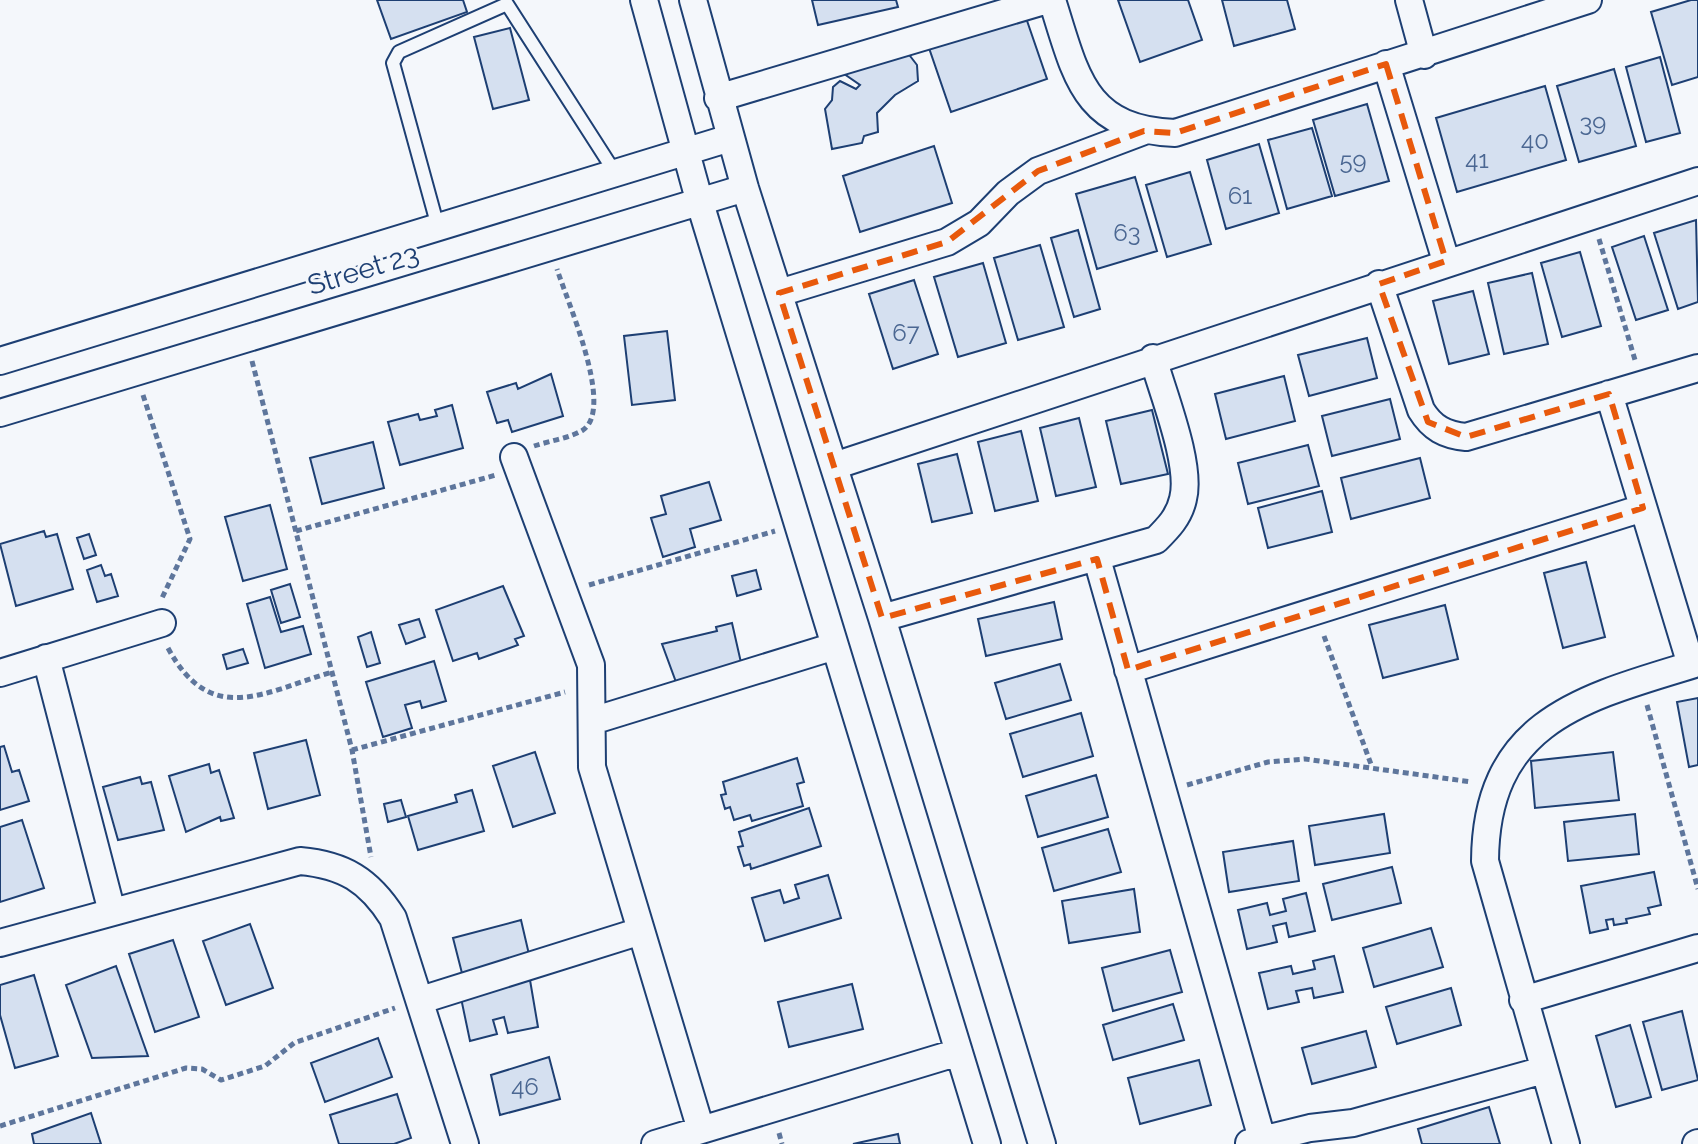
<svg xmlns="http://www.w3.org/2000/svg" width="1698" height="1144" viewBox="0 0 1698 1144" font-family="Raleway,sans-serif">
<style>
.building{fill:#d5e0f0;stroke:#1d3f73;stroke-width:2}
.lines{fill:none;stroke-linecap:round;stroke-linejoin:round}
.lane-casing{stroke:#1d3f73;stroke-width:16}
.street-casing{stroke:#1d3f73;stroke-width:30}
.path{stroke:#5e769c;stroke-width:5;stroke-dasharray:6 4;stroke-linecap:butt}
.lane{stroke:#f4f7fb;stroke-width:12}
.street{stroke:#f4f7fb;stroke-width:26}
.marked{fill:none;stroke:#e8590c;stroke-width:6;stroke-dasharray:16 10;stroke-linejoin:round}
.labels{text-anchor:middle;stroke-width:6;stroke-linejoin:round;paint-order:stroke}
.number-label{font-size:24px;fill:#4b6792}
.street-label{font-size:28px;fill:#1d3f73;stroke:#f4f7fb}
</style>
<rect width="100%" height="100%" fill="#f4f7fb"/>
<path class="building" d="M 377,0 L 463,0 L 467,12 L 391,39 Z
M 812,0 L 896,0 L 898,7 L 818,25 Z
M 1118,0 L 1188,0 L 1202,40 L 1140,62 Z
M 1222,0 L 1287,0 L 1295,29 L 1234,46 Z
M 1691,0 L 1698,0 L 1698,77 L 1672,85 L 1651,12 Z
M 1024,12 L 1047,79 L 951,112 L 928,45 Z
M 510,28 L 529,100 L 493,109 L 474,37 Z
M 907,52 L 917,65 L 918,81 L 895,95 L 877,113 L 878,132 L 864,136 L 862,143 L 832,149 L 825,109 L 832,100 L 833,87 L 840,81 L 856,89 L 860,85 L 837,69 Z
M 1660,57 L 1680,133 L 1646,142 L 1626,67 Z
M 1614,69 L 1636,146 L 1579,162 L 1557,86 Z
M 1545,86 L 1566,160 L 1457,192 L 1436,118 Z
M 1367,104 L 1389,181 L 1335,196 L 1313,120 Z
M 1312,128 L 1332,196 L 1287,209 L 1268,140 Z
M 1259,144 L 1279,213 L 1226,229 L 1207,160 Z
M 934,146 L 952,203 L 860,232 L 843,176 Z
M 1190,172 L 1211,244 L 1167,257 L 1146,185 Z
M 1135,177 L 1157,251 L 1097,269 L 1076,194 Z
M 1696,220 L 1698,302 L 1678,309 L 1654,233 Z
M 1078,230 L 1100,309 L 1074,317 L 1051,238 Z
M 1644,236 L 1668,310 L 1636,320 L 1612,247 Z
M 1040,245 L 1064,327 L 1018,340 L 994,258 Z
M 1580,252 L 1601,326 L 1562,337 L 1541,263 Z
M 983,263 L 1006,343 L 958,357 L 934,277 Z
M 1532,273 L 1548,344 L 1504,354 L 1488,283 Z
M 914,280 L 938,354 L 893,369 L 869,294 Z
M 1473,291 L 1489,354 L 1449,364 L 1433,301 Z
M 667,331 L 675,400 L 632,405 L 624,336 Z
M 1367,338 L 1377,378 L 1309,396 L 1298,355 Z
M 551,374 L 563,416 L 512,432 L 508,420 L 497,423 L 487,392 L 516,383 L 518,389 Z
M 1284,376 L 1295,421 L 1226,439 L 1215,394 Z
M 1390,399 L 1400,439 L 1332,456 L 1322,416 Z
M 452,405 L 463,448 L 400,465 L 388,422 L 418,414 L 420,420 L 437,416 L 435,410 Z
M 1152,410 L 1168,474 L 1121,484 L 1106,421 Z
M 1079,418 L 1096,487 L 1056,496 L 1040,428 Z
M 1021,431 L 1038,501 L 995,511 L 978,442 Z
M 373,442 L 384,488 L 322,504 L 310,458 Z
M 1308,445 L 1319,486 L 1248,504 L 1238,463 Z
M 957,454 L 972,513 L 932,522 L 918,464 Z
M 1420,458 L 1430,498 L 1351,519 L 1341,478 Z
M 709,482 L 721,520 L 690,529 L 695,547 L 663,557 L 651,518 L 666,514 L 661,496 Z
M 1322,491 L 1332,532 L 1268,548 L 1258,508 Z
M 270,505 L 287,569 L 243,581 L 225,517 Z
M 44,531 L 46,537 L 57,534 L 73,589 L 16,606 L 0,544 Z
M 89,534 L 96,555 L 84,559 L 77,538 Z
M 1586,562 L 1605,637 L 1563,648 L 1544,573 Z
M 101,565 L 105,576 L 111,574 L 118,596 L 97,602 L 87,570 Z
M 756,570 L 761,589 L 737,596 L 732,576 Z
M 290,584 L 300,617 L 281,623 L 271,590 Z
M 503,586 L 524,636 L 515,639 L 518,645 L 479,659 L 477,653 L 453,661 L 436,610 Z
M 270,597 L 281,632 L 303,626 L 311,654 L 265,668 L 247,604 Z
M 1054,602 L 1062,639 L 986,656 L 978,619 Z
M 1445,605 L 1458,659 L 1383,678 L 1369,625 Z
M 419,619 L 425,637 L 406,644 L 399,625 Z
M 732,623 L 742,667 L 676,682 L 662,644 L 717,631 L 716,627 Z
M 371,632 L 380,663 L 367,667 L 358,637 Z
M 243,649 L 248,663 L 227,669 L 223,655 Z
M 434,661 L 446,701 L 422,708 L 420,701 L 405,705 L 412,728 L 383,737 L 366,682 Z
M 1060,664 L 1071,700 L 1006,719 L 995,683 Z
M 1698,698 L 1698,765 L 1689,767 L 1677,702 Z
M 1081,713 L 1093,756 L 1023,777 L 1010,734 Z
M 306,740 L 320,795 L 268,809 L 254,753 Z
M 4,746 L 12,772 L 19,770 L 29,801 L 0,810 L 0,747 Z
M 535,752 L 555,813 L 513,827 L 493,766 Z
M 1613,752 L 1619,800 L 1535,808 L 1531,761 Z
M 797,758 L 804,782 L 797,784 L 803,806 L 752,821 L 750,815 L 734,820 L 730,807 L 725,809 L 721,795 L 726,794 L 723,782 Z
M 209,764 L 211,773 L 219,770 L 234,818 L 221,821 L 220,817 L 186,832 L 169,776 Z
M 1096,775 L 1108,817 L 1038,837 L 1026,796 Z
M 140,777 L 142,784 L 151,782 L 164,830 L 118,840 L 103,787 Z
M 472,790 L 484,831 L 418,850 L 408,816 L 457,802 L 455,795 Z
M 401,800 L 406,817 L 388,822 L 384,804 Z
M 809,808 L 821,846 L 751,869 L 750,864 L 744,866 L 738,847 L 743,846 L 739,832 Z
M 1384,814 L 1390,853 L 1315,865 L 1309,826 Z
M 1635,814 L 1639,854 L 1568,861 L 1564,822 Z
M 22,820 L 44,888 L 0,902 L 0,827 Z
M 1108,829 L 1121,872 L 1054,891 L 1042,848 Z
M 1293,841 L 1299,881 L 1229,892 L 1223,852 Z
M 1392,867 L 1401,903 L 1332,920 L 1323,884 Z
M 1654,872 L 1661,905 L 1648,908 L 1650,914 L 1626,919 L 1627,923 L 1614,925 L 1613,919 L 1606,920 L 1608,929 L 1590,933 L 1581,886 Z
M 828,875 L 841,918 L 765,941 L 752,898 L 780,890 L 784,903 L 799,898 L 795,885 Z
M 1134,889 L 1140,932 L 1069,943 L 1062,901 Z
M 1306,893 L 1315,931 L 1289,937 L 1286,923 L 1273,926 L 1277,942 L 1247,949 L 1238,910 L 1267,903 L 1270,915 L 1286,911 L 1283,899 Z
M 521,920 L 531,963 L 464,981 L 453,938 Z
M 250,924 L 273,988 L 226,1005 L 203,941 Z
M 1431,928 L 1443,967 L 1374,987 L 1363,948 Z
M 173,940 L 199,1017 L 155,1032 L 129,954 Z
M 1170,950 L 1182,992 L 1113,1011 L 1102,968 Z
M 1334,956 L 1343,992 L 1314,998 L 1312,988 L 1296,991 L 1299,1002 L 1268,1009 L 1259,973 L 1291,966 L 1293,974 L 1315,969 L 1313,961 Z
M 116,966 L 148,1056 L 92,1058 L 66,985 Z
M 34,975 L 58,1056 L 15,1068 L 0,1015 L 0,985 Z
M 530,980 L 538,1027 L 508,1033 L 504,1017 L 493,1020 L 497,1034 L 470,1041 L 461,998 Z
M 852,984 L 863,1029 L 789,1047 L 778,1002 Z
M 1451,988 L 1461,1025 L 1397,1044 L 1386,1007 Z
M 1173,1004 L 1184,1040 L 1113,1060 L 1103,1025 Z
M 1682,1011 L 1698,1080 L 1662,1090 L 1643,1022 Z
M 1630,1025 L 1651,1097 L 1616,1107 L 1596,1036 Z
M 1366,1031 L 1376,1067 L 1312,1084 L 1302,1048 Z
M 378,1038 L 392,1077 L 325,1102 L 311,1063 Z
M 549,1057 L 560,1099 L 500,1115 L 491,1075 Z
M 1199,1060 L 1211,1105 L 1140,1124 L 1128,1078 Z
M 397,1094 L 411,1138 L 394,1144 L 339,1144 L 330,1115 Z
M 1489,1107 L 1500,1144 L 1422,1144 L 1418,1129 Z
M 91,1113 L 101,1144 L 34,1144 L 32,1134 Z
M 898,1134 L 900,1144 L 853,1144 Z"/>
<g class="lines">
<defs>
<path id="lane" d="M 438,227 L 393,63 L 399,52 L 507,4 L 616,174"/>
<path id="street" d="M 644,0 L 700,203 L 987,1144
M 693,0 L 745,188 L 882,618 L 1042,1144
M 1052,0 C 1076,75 1083,129 1175,133 L 1588,0
M 1409,0 L 1424,55
M 1386,64 L 1446,261
M 718,98 L 1047,0
M 1379,284 L 1421,410 C 1432,428 1445,435 1466,437 L 1698,368
M 779,293 L 947,242 L 979,223 L 1008,193 L 1038,171 L 1144,131
M 0,361 L 730,138
M 1609,394 L 1691,665
M 0,413 L 745,188
M 514,457 L 591,665 L 592,767 L 701,1130
M 834,466 L 1698,181
M 1097,559 L 1262,1139
M 882,618 L 1156,540 C 1168,528 1179,517 1183,499 C 1192,465 1163,394 1153,358
M 46,658 L 112,912
M 1128,670 L 1643,508
M 0,673 L 162,623
M 592,721 L 835,646
M 0,943 L 300,861 C 344,865 369,880 393,918 L 465,1144
M 421,1000 L 641,931
M 1523,1000 L 1698,948
M 1249,1143 L 1310,1128 L 1353,1123 L 1544,1070
M 655,1144 L 959,1052
M 1566,1144 L 1485,861 C 1486,720 1583,698 1698,663
M 1696,1144 L 1698,1143"/>
</defs>
<use href="#lane" class="lane-casing"/>
<use href="#street" class="street-casing"/>
<path class="path" d="M 1599,239 L 1635,360
M 252,361 L 352,750 L 371,857
M 143,395 L 190,539 L 162,598
M 534,446 C 549,441 570,438 583,430 C 615,408 567,301 557,269
M 296,531 L 496,475
M 589,585 L 775,531
M 1324,636 L 1372,767
M 168,648 C 211,728 264,692 332,672
M 1647,705 L 1698,889
M 352,750 L 565,692
M 1187,785 L 1268,762 L 1305,759 L 1472,782
M 0,1126 L 186,1068 L 202,1069 L 221,1080 L 265,1066 L 294,1043 L 395,1008
M 779,1133 L 782,1144"/>
<use href="#lane" class="lane"/>
<use href="#street" class="street"/>
</g>
<path class="marked" d="M 1386,64 L 1446,261 L 1379,284 L 1428,422 L 1466,437 L 1609,394 L 1643,508 L 1128,670 L 1097,559 L 882,618 L 779,293 L 947,242 L 1038,171 L 1144,131 L 1175,133 Z"/>
<g class="labels">
<g class="number-label">
<text x="1593" y="131">39</text>
<text x="1535" y="149">40</text>
<text x="1477" y="168">41</text>
<text x="1353" y="169">59</text>
<text x="1240" y="204">61</text>
<text x="1127" y="241">63</text>
<text x="906" y="341">67</text>
<text x="525" y="1095">46</text>
</g>
<g class="street-label">
<text transform="translate(363 269) rotate(-17)" y="10">Street 23</text>
</g>
</g>
</svg>
